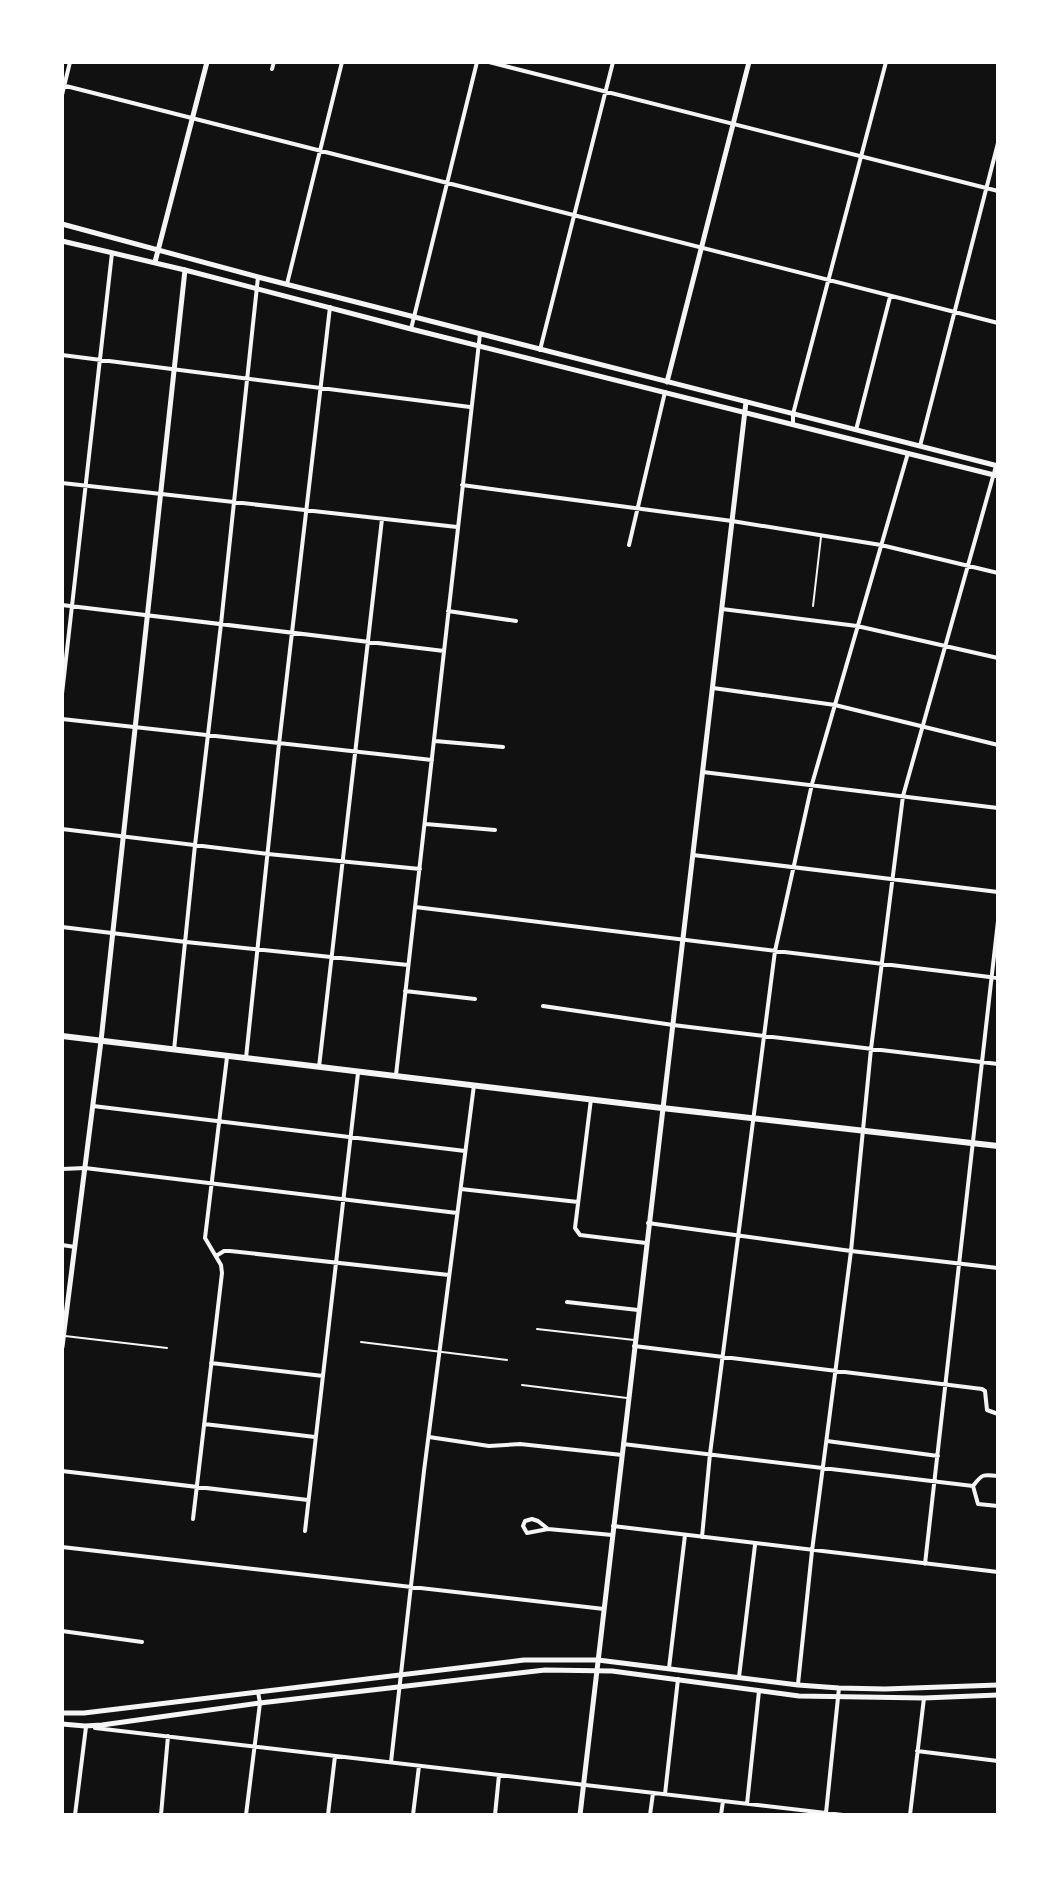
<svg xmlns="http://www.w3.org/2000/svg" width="1060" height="1877" viewBox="0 0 1060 1877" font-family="Figtree,sans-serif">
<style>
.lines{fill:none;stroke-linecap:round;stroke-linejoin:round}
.service{stroke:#f5f5f5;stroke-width:2}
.minor{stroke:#f5f5f5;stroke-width:4}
.tertiary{stroke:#f5f5f5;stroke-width:5}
.secondary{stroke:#f5f5f5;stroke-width:5}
.primary{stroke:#f5f5f5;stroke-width:6}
</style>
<rect width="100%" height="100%" fill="#111"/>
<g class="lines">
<path class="service" d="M 813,606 L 821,537
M 537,1329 L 634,1340
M 65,1336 L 167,1348
M 361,1342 L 507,1360
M 522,1385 L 627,1398"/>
<path class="minor" d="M 489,62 L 998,191
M 272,69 L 274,62
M 62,85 L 998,323
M 62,95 L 70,62
M 287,284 L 342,62
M 411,329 L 477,62
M 540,350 L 613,62
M 62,355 L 470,407
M 793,424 L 793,414 L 886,62
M 856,430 L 890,297
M 920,446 L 998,143
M 62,483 L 457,527
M 462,485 L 732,521 L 881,545 L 998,573
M 629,545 L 665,392
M 62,605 L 444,651
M 722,609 L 857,626 L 998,658
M 448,611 L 516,621
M 713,688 L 835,705 L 998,745
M 62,694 L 112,253
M 62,719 L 432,760
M 435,741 L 503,747
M 703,772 L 998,808
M 426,824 L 495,830
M 62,829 L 268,854 L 420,869
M 693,855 L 998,892
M 415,907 L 998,978
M 62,927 L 186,942 L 408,965
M 405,991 L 475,999
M 543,1006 L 673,1025 L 998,1064
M 174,1050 L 195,845 L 221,624 L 258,277
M 246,1058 L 279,744 L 330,307
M 319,1067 L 382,519
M 396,1075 L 480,334
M 591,1099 L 575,1228 L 580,1235 L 646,1243
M 93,1106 L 465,1151
M 62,1169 L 85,1168 L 457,1213
M 461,1189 L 578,1202
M 648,1223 L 851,1251 L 998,1268
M 62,1245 L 75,1247
M 216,1256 L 224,1251 L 230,1251 L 449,1275
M 567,1302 L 638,1310
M 634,1346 L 982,1389 L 985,1391 L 987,1410 L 998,1414
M 211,1363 L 323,1376
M 204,1424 L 315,1437
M 429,1437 L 489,1446 L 520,1444 L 622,1455
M 827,1441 L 938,1456
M 623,1444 L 973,1486
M 62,1471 L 308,1500
M 998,1476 C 983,1474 982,1474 973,1486 L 978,1504 L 998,1506
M 193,1519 L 222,1273 L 221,1265 L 205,1238 L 227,1057
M 613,1526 L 998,1572
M 548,1529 L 527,1533 L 523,1526 L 525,1521 L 532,1519 L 538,1521 L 548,1529 L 612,1535
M 305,1531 L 358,1073
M 702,1537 L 710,1454 L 775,951 L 812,784 L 908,453
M 62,1547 L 604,1609
M 925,1564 L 998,921
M 62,1631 L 142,1642
M 669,1668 L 685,1535
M 739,1677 L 755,1545
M 798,1684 L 812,1551 L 851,1251 L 871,1049 L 903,796 L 996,466
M 95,1728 L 843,1815
M 917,1751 L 998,1761
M 391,1762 L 424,1471 L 474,1085
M 665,1794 L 678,1679
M 747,1804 L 759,1691
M 826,1813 L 839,1688
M 75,1815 L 86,1727
M 161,1815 L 168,1736
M 246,1815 L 260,1703 L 258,1692
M 328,1815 L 335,1756
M 413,1815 L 419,1766
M 495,1815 L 499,1775
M 650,1815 L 653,1793
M 721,1815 L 723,1801
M 910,1815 L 924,1698"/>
<path class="tertiary" d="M 62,1347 L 101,1041 L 185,270
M 580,1815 L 746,402"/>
<path class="secondary" d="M 62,224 L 258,277 L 998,466
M 62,241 L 185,270 L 411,329 L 998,476
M 155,262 L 207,62
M 667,382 L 749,62
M 62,1713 L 84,1713 L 524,1660 L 598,1660 L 798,1685 L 839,1688 L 885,1689 L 998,1685
M 62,1724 L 85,1726 L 102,1725 L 260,1703 L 545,1670 L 612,1671 L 799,1696 L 924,1698 L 998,1695"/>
<path class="primary" d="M 62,1036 L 662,1108 L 998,1146"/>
</g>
<rect width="1060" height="1877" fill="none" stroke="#ffffff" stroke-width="128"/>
</svg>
